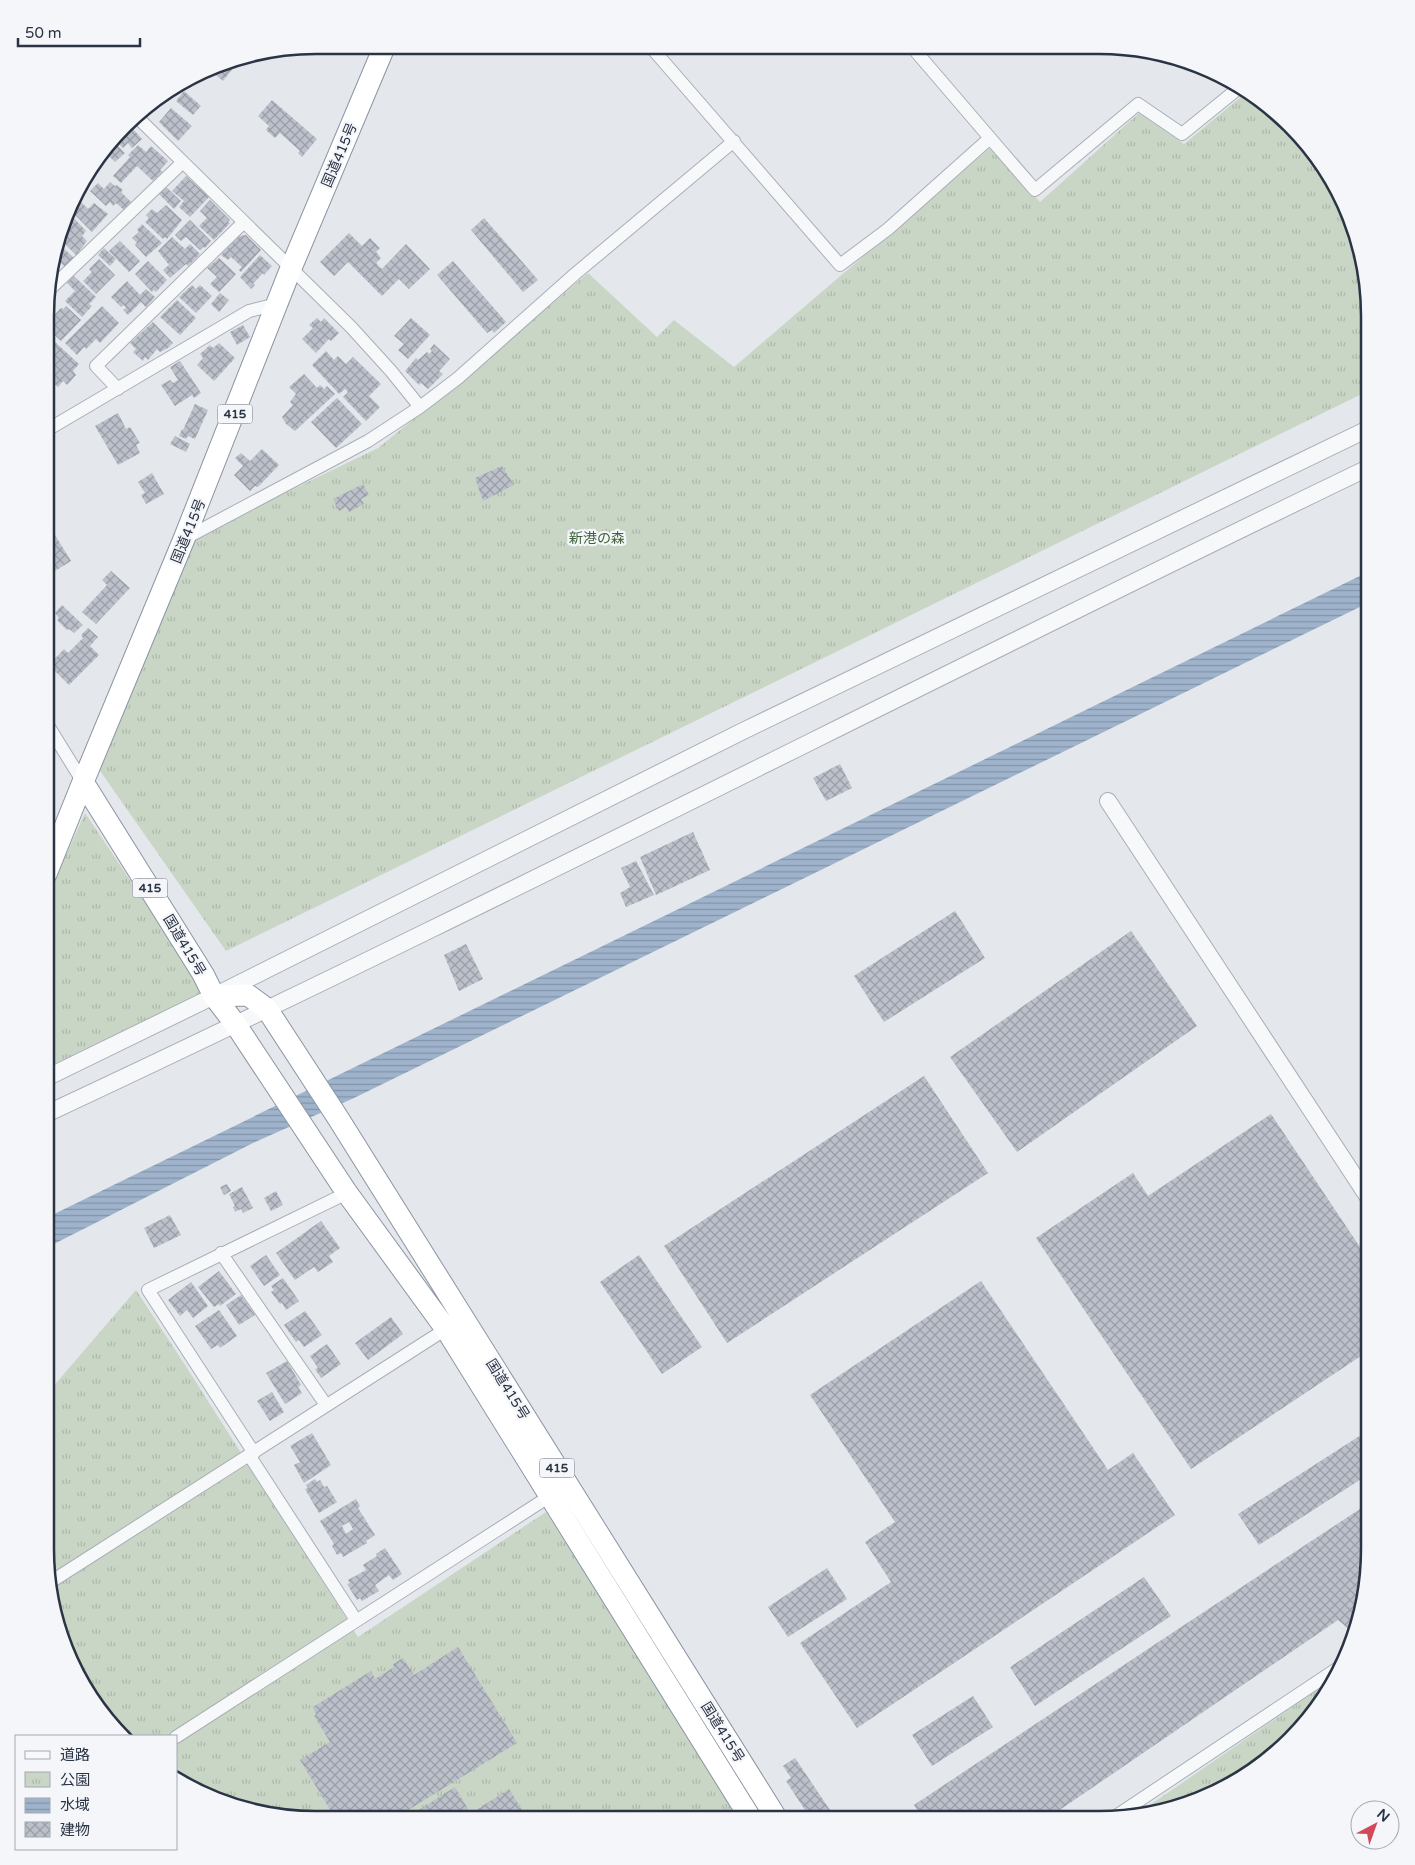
<svg xmlns="http://www.w3.org/2000/svg" width="1415" height="1865" viewBox="0 0 1415 1865" font-family="'Varela Round','Noto Sans JP',sans-serif">
<style>
.park{fill:url(#park-tufts)}
.water{fill:url(#water-rules)}
.building{fill:url(#building-cross-hatch);fill-rule:evenodd}
.lines{fill:none;stroke-linecap:round;stroke-linejoin:round}
.minor-casing{stroke:#a9aeb7;stroke-width:14}
.tertiary-casing{stroke:#a9aeb7;stroke-width:18}
.trunk-casing{stroke:#8b94a3;stroke-width:23}
.minor{stroke:#f7f8fa;stroke-width:12}
.tertiary{stroke:#f7f8fa;stroke-width:16}
.trunk{stroke:#fff;stroke-width:21}
.labels{text-anchor:middle;stroke-width:4.5;stroke-linejoin:round;paint-order:stroke}
.shield{fill:#f4f6f9;stroke:#676e7b;stroke-width:1}
.shield-label{font-size:12px;font-weight:bold;fill:#2b3445}
.street-label{font-size:14px;fill:#2b3445;stroke:#f4f6f9}
.park-label{font-size:14px;fill:#3f6138;stroke:#f4f6f9}
.rim{fill:none;stroke:#2b3445;stroke-width:2.5}
</style>
<defs>
<pattern id="park-tufts" width="24" height="20" patternUnits="userSpaceOnUse" patternTransform="scale(1.25)"><rect width="24" height="20" fill="#c9d6c5"/><path d="M3 7l-1-3M5 7V3M7 7l1-3M15 17l-1-3M17 17v-4M19 17l1-3" fill="none" stroke="#adb8ab"/></pattern>
<pattern id="water-rules" width="6" height="5" patternUnits="userSpaceOnUse" patternTransform="scale(1.25)"><rect width="6" height="5" fill="#9fb4cc"/><path d="M0 2.5h6" fill="none" stroke="#8293a7"/></pattern>
<pattern id="building-cross-hatch" width="8" height="8" patternUnits="userSpaceOnUse" patternTransform="scale(1.25)"><rect width="8" height="8" fill="#bbc0ca"/><path d="M0 0l8 8M0 8l8-8" fill="none" stroke="#989da6"/></pattern>
</defs>
<rect width="100%" height="100%" fill="#e4e7ec"/>
<path class="park" d="M 1248,91 L 1264,101 L 1303,137 L 1342,195 L 1361,246 L 1370,315 L 1370,390 L 226,951 L 96,765 L 194,537 L 378,448 L 484,362 L 588,273 L 657,337 L 674,320 L 734,367 L 990,148 L 1040,202 L 1139,113 L 1184,144 Z
M 85,813 L 206,993 L 46,1071 L 46,899 Z
M 136,1290 L 187,1368 L 358,1637 L 546,1512 L 743,1819 L 280,1818 L 228,1806 L 176,1780 L 176,1736 L 121,1736 L 112,1728 L 73,1670 L 54,1619 L 45,1550 L 45,1396 Z
M 1336,1677 L 1325,1700 L 1278,1753 L 1220,1792 L 1169,1811 L 1134,1816 Z"/>
<path class="water" d="M 1370,571 L 1370,602 L 354,1098 L 253,1143 L 46,1248 L 46,1218 Z"/>
<path class="building" d="M 228,60 L 235,66 L 223,81 L 210,70 Z
M 184,91 L 201,106 L 193,115 L 176,101 Z
M 272,100 L 317,139 L 302,157 L 298,153 L 300,151 L 280,133 L 275,138 L 266,130 L 269,126 L 258,116 Z
M 171,108 L 192,126 L 178,141 L 159,122 Z
M 129,122 L 133,127 L 132,128 L 142,139 L 132,148 L 128,143 L 123,148 L 114,140 Z
M 113,141 L 125,153 L 115,162 L 105,152 Z
M 138,145 L 146,152 L 151,146 L 168,161 L 160,170 L 162,172 L 153,181 L 137,166 L 121,183 L 113,176 L 130,157 L 128,155 Z
M 186,176 L 209,197 L 190,217 L 179,207 L 184,201 L 172,191 Z
M 110,182 L 115,186 L 117,185 L 123,190 L 121,192 L 131,202 L 124,210 L 116,203 L 113,206 L 110,202 L 106,206 L 90,191 L 98,183 L 104,189 Z
M 166,187 L 181,201 L 174,209 L 159,194 Z
M 210,200 L 230,220 L 228,222 L 230,223 L 214,240 L 199,226 L 207,218 L 200,211 Z
M 80,201 L 88,209 L 94,203 L 108,214 L 92,232 L 71,211 Z
M 166,205 L 182,220 L 167,239 L 165,237 L 163,239 L 145,222 L 149,218 L 146,215 L 152,209 L 157,213 Z
M 70,214 L 86,231 L 82,236 L 87,241 L 76,255 L 61,240 Z
M 484,218 L 538,280 L 523,292 L 471,230 Z
M 190,220 L 211,241 L 205,248 L 203,247 L 200,250 L 186,237 L 181,241 L 175,235 Z
M 142,224 L 162,243 L 146,257 L 135,245 L 137,243 L 132,238 L 139,232 L 137,230 Z
M 349,233 L 362,246 L 370,238 L 380,248 L 376,252 L 381,258 L 376,263 L 382,269 L 406,244 L 430,269 L 409,289 L 399,279 L 382,296 L 348,262 L 334,276 L 320,262 Z
M 246,235 L 261,250 L 241,272 L 239,270 L 242,267 L 231,257 L 228,260 L 221,255 L 239,236 Z
M 172,237 L 185,249 L 190,244 L 200,254 L 188,266 L 186,264 L 170,278 L 163,270 L 169,265 L 158,251 Z
M 120,241 L 140,261 L 129,272 L 109,251 Z
M 59,244 L 74,258 L 65,267 L 57,259 L 54,259 Z
M 104,248 L 116,259 L 110,266 L 98,255 Z
M 260,255 L 272,266 L 264,275 L 263,273 L 253,284 L 255,285 L 251,289 L 240,277 Z
M 219,258 L 236,274 L 219,292 L 210,284 L 217,277 L 207,268 Z
M 99,259 L 115,275 L 96,294 L 83,281 L 92,272 L 89,269 Z
M 148,261 L 167,280 L 156,292 L 154,290 L 152,292 L 135,274 Z
M 453,261 L 506,322 L 494,333 L 492,330 L 487,333 L 437,275 Z
M 74,276 L 96,297 L 89,304 L 92,306 L 82,317 L 65,301 L 75,291 L 67,283 Z
M 127,281 L 140,295 L 146,289 L 155,297 L 146,307 L 141,302 L 128,315 L 123,310 L 126,308 L 124,305 L 121,307 L 111,297 Z
M 192,285 L 196,289 L 200,285 L 212,296 L 196,313 L 179,297 Z
M 220,293 L 229,300 L 219,312 L 211,304 Z
M 177,300 L 196,318 L 180,335 L 160,317 Z
M 66,306 L 81,320 L 61,341 L 47,328 L 47,322 L 61,308 L 63,309 Z
M 102,306 L 119,323 L 100,343 L 96,339 L 86,349 L 84,347 L 77,355 L 65,343 Z
M 317,318 L 321,322 L 324,318 L 339,333 L 331,341 L 329,339 L 316,353 L 302,339 L 313,328 L 309,325 Z
M 411,318 L 430,335 L 408,359 L 398,350 L 404,344 L 394,336 Z
M 153,322 L 173,343 L 168,348 L 160,352 L 157,349 L 148,360 L 145,357 L 143,361 L 133,352 L 136,349 L 130,343 Z
M 243,325 L 250,337 L 237,345 L 230,332 Z
M 55,342 L 79,364 L 73,371 L 76,375 L 67,385 L 63,381 L 58,387 L 47,377 L 47,373 L 51,368 L 47,364 L 47,350 Z
M 219,343 L 235,358 L 214,381 L 197,365 L 203,358 L 200,354 L 210,345 L 213,348 Z
M 434,344 L 450,359 L 439,371 L 443,374 L 428,389 L 421,383 L 419,385 L 405,371 L 416,358 L 418,360 L 427,352 L 429,354 L 432,351 L 430,349 Z
M 326,351 L 334,360 L 338,356 L 346,364 L 353,357 L 381,384 L 369,396 L 380,407 L 366,421 L 343,397 L 348,392 L 345,389 L 339,394 L 312,365 Z
M 180,361 L 201,393 L 194,398 L 192,395 L 175,406 L 161,385 L 170,380 L 173,383 L 178,380 L 170,367 Z
M 304,374 L 317,388 L 320,385 L 324,389 L 327,386 L 335,394 L 295,431 L 286,424 L 282,417 L 293,405 L 290,402 L 296,394 L 289,387 Z
M 337,398 L 362,424 L 336,448 L 311,422 Z
M 195,404 L 208,410 L 195,439 L 188,436 L 186,439 L 179,436 L 182,429 L 183,430 Z
M 118,413 L 126,429 L 130,427 L 140,443 L 136,445 L 140,453 L 118,465 L 95,426 Z
M 175,436 L 190,444 L 186,452 L 170,444 Z
M 262,449 L 279,465 L 258,487 L 255,486 L 250,491 L 234,475 L 243,466 L 235,458 L 241,453 L 250,461 Z
M 502,466 L 514,485 L 483,501 L 475,478 Z
M 152,473 L 164,494 L 146,504 L 141,495 L 145,493 L 138,482 Z
M 363,484 L 369,495 L 361,499 L 364,504 L 349,512 L 346,507 L 339,511 L 333,499 Z
M 47,522 L 71,561 L 47,576 Z
M 111,571 L 130,588 L 96,624 L 82,612 L 107,585 L 102,580 Z
M 62,605 L 83,625 L 74,633 L 69,629 L 67,630 L 57,620 L 59,618 L 55,613 Z
M 88,628 L 98,637 L 90,646 L 99,655 L 69,685 L 49,665 L 64,649 L 68,653 L 83,638 L 81,635 Z
M 840,764 L 852,788 L 826,801 L 813,778 Z
M 693,832 L 710,870 L 656,895 L 640,857 Z
M 636,861 L 654,895 L 626,907 L 620,893 L 630,887 L 621,868 Z
M 955,911 L 985,958 L 884,1022 L 854,976 Z
M 1131,931 L 1197,1026 L 1017,1152 L 950,1057 Z
M 466,944 L 483,979 L 459,991 L 444,955 Z
M 924,1076 L 988,1173 L 727,1343 L 664,1246 Z
M 1271,1114 L 1370,1262 L 1370,1350 L 1191,1469 L 1036,1238 L 1133,1173 L 1148,1196 Z
M 227,1184 L 231,1191 L 224,1195 L 220,1187 Z
M 242,1187 L 253,1208 L 243,1213 L 241,1209 L 235,1212 L 233,1207 L 235,1206 L 229,1194 Z
M 276,1191 L 283,1205 L 271,1211 L 264,1198 Z
M 170,1215 L 181,1235 L 154,1248 L 144,1228 Z
M 321,1221 L 340,1248 L 329,1256 L 333,1262 L 318,1272 L 314,1267 L 295,1280 L 276,1253 Z
M 266,1255 L 280,1275 L 264,1286 L 250,1266 Z
M 639,1255 L 702,1347 L 662,1374 L 600,1282 Z
M 219,1271 L 236,1294 L 220,1306 L 219,1304 L 214,1307 L 198,1287 Z
M 283,1278 L 299,1301 L 286,1310 L 282,1303 L 280,1304 L 271,1292 L 274,1290 L 271,1286 Z
M 981,1281 L 1108,1470 L 1133,1453 L 1175,1515 L 857,1728 L 800,1643 L 891,1582 L 865,1542 L 895,1522 L 810,1395 Z
M 191,1282 L 208,1306 L 193,1318 L 187,1310 L 180,1316 L 168,1300 Z
M 241,1295 L 255,1315 L 239,1325 L 226,1305 Z
M 219,1310 L 237,1336 L 220,1348 L 218,1345 L 211,1349 L 195,1326 Z
M 305,1311 L 322,1335 L 304,1347 L 299,1340 L 296,1342 L 284,1325 Z
M 391,1317 L 403,1334 L 368,1360 L 355,1343 Z
M 327,1344 L 341,1364 L 321,1378 L 315,1369 L 318,1368 L 310,1356 Z
M 287,1361 L 301,1385 L 298,1387 L 302,1393 L 285,1404 L 266,1373 Z
M 272,1392 L 284,1412 L 270,1421 L 257,1401 Z
M 312,1433 L 331,1465 L 304,1483 L 294,1465 L 300,1462 L 290,1446 Z
M 1361,1435 L 1369,1448 L 1369,1474 L 1259,1545 L 1238,1514 Z
M 315,1479 L 317,1482 L 320,1480 L 324,1487 L 327,1486 L 337,1502 L 319,1513 L 305,1489 L 308,1488 L 306,1485 Z
M 356,1499 L 360,1506 L 358,1508 L 375,1535 L 366,1541 L 367,1543 L 343,1557 L 341,1553 L 337,1555 L 332,1546 L 334,1544 L 320,1521 ZM 349,1522 L 353,1529 L 346,1534 L 342,1526 Z
M 1369,1503 L 1369,1568 L 1358,1627 L 1351,1631 L 1338,1620 L 1045,1820 L 923,1820 L 914,1805 L 1163,1639 Z
M 385,1548 L 402,1574 L 393,1580 L 389,1575 L 375,1585 L 379,1591 L 362,1601 L 360,1598 L 357,1600 L 347,1584 L 350,1583 L 348,1580 L 366,1570 L 363,1565 L 377,1556 L 376,1554 Z
M 827,1568 L 847,1599 L 788,1637 L 768,1607 Z
M 1144,1577 L 1171,1616 L 1035,1706 L 1010,1667 Z
M 458,1647 L 517,1743 L 397,1817 L 393,1809 L 379,1818 L 335,1818 L 300,1760 L 330,1742 L 314,1716 L 316,1715 L 313,1707 L 371,1671 L 375,1679 L 394,1667 L 393,1664 L 403,1658 L 414,1675 Z
M 973,1696 L 993,1727 L 932,1766 L 912,1735 Z
M 795,1758 L 830,1810 L 816,1819 L 811,1819 L 786,1781 L 791,1778 L 783,1766 Z
M 455,1787 L 468,1809 L 453,1818 L 417,1818 L 414,1813 Z
M 509,1789 L 527,1818 L 464,1818 Z"/>
<g class="lines">
<defs>
<path id="minor" d="M 650,46 L 840,265 L 888,229 L 990,138 L 1035,190 L 1138,104 L 1182,134 L 1240,87
M 912,47 L 990,138
M 135,115 L 351,327 L 391,371 L 420,407
M 47,292 L 183,162
M 118,389 L 96,366 L 244,222
M 47,430 L 249,311 L 277,304
M 184,539 L 368,441 L 420,407 L 458,378 L 575,274 L 734,141
M 47,724 L 83,782
M 221,1253 L 326,1405
M 254,1453 L 148,1290 L 347,1193
M 249,1455 L 356,1620
M 49,1583 L 446,1329
M 176,1737 L 550,1496
M 1113,1818 L 1341,1666"/>
<path id="tertiary" d="M 1108,801 L 1370,1200
M 46,1078 L 214,996 L 743,731 L 1370,428
M 46,1114 C 491,906 927,680 1370,467"/>
<path id="trunk" d="M 83,782 L 203,974 L 214,996 L 236,1025 L 347,1193 L 446,1329 L 751,1819
M 46,874 L 83,782 L 184,539 L 291,268 L 385,45
M 214,996 L 248,995 L 267,1009 L 338,1118 L 777,1819"/>
</defs>
<use href="#minor" class="minor-casing"/>
<use href="#tertiary" class="tertiary-casing"/>
<use href="#trunk" class="trunk-casing"/>
<use href="#minor" class="minor"/>
<use href="#tertiary" class="tertiary"/>
<use href="#trunk" class="trunk"/>
</g>
<g class="labels">
<g class="shield">
<rect x="217.5" y="404.5" width="35" height="19" rx="4"/>
<rect x="132.5" y="878.5" width="35" height="19" rx="4"/>
<rect x="539.5" y="1458.5" width="35" height="19" rx="4"/>
</g>
<g class="shield-label">
<text x="235" y="418">415</text>
<text x="150" y="892">415</text>
<text x="557" y="1472">415</text>
</g>
<g class="street-label">
<text transform="translate(339 155) rotate(-67)" y="5">国道415号</text>
<text transform="translate(188 531) rotate(-68)" y="5">国道415号</text>
<text transform="translate(185 945) rotate(59)" y="5">国道415号</text>
<text transform="translate(508 1389) rotate(58)" y="5">国道415号</text>
<text transform="translate(723 1732) rotate(58)" y="5">国道415号</text>
</g>
<g class="park-label">
<text x="597" y="543">新港の森</text>
</g>
</g>
<path d="M0 0H1415V1865H0ZM316 54H1099A262 262 0 0 1 1361 316V1549A262 262 0 0 1 1099 1811H316A262 262 0 0 1 54 1549V316A262 262 0 0 1 316 54Z" fill="#f4f6f9" fill-rule="evenodd"/>
<path class="rim" d="M316 54H1099A262 262 0 0 1 1361 316V1549A262 262 0 0 1 1099 1811H316A262 262 0 0 1 54 1549V316A262 262 0 0 1 316 54Z"/>
<rect x="15" y="1735" width="162" height="115" fill="#f4f6f9" stroke="#a4a8b1"/>
<rect x="25" y="1751" width="25" height="8" fill="#f7f8fa" stroke="#a4a8b1"/>
<text x="60" y="1760" font-size="15" fill="#2b3445">道路</text>
<rect x="25" y="1772" width="25" height="15" fill="url(#park-tufts)" stroke="#a4a8b1"/>
<text x="60" y="1785" font-size="15" fill="#2b3445">公園</text>
<rect x="25" y="1798" width="25" height="15" fill="url(#water-rules)" stroke="#a4a8b1"/>
<text x="60" y="1810" font-size="15" fill="#2b3445">水域</text>
<rect x="25" y="1822" width="25" height="15" fill="url(#building-cross-hatch)" stroke="#a4a8b1"/>
<text x="60" y="1835" font-size="15" fill="#2b3445">建物</text>
<g transform="translate(1375 1825) rotate(41)"><circle r="24" fill="#f4f6f9" stroke="#a4a8b1"/>
<path d="M0-4L9 19L0 12L-9 19Z" fill="#d1495b"/>
<text y="-8" font-size="14" font-weight="bold" text-anchor="middle" fill="#2b3445">N</text>
</g>
<path d="M18 38v8h122v-8" fill="none" stroke="#2b3445" stroke-width="2.5"/>
<text x="25" y="38" font-size="15" fill="#2b3445" stroke="#f4f6f9" stroke-width="4" paint-order="stroke">50 m</text>
</svg>
